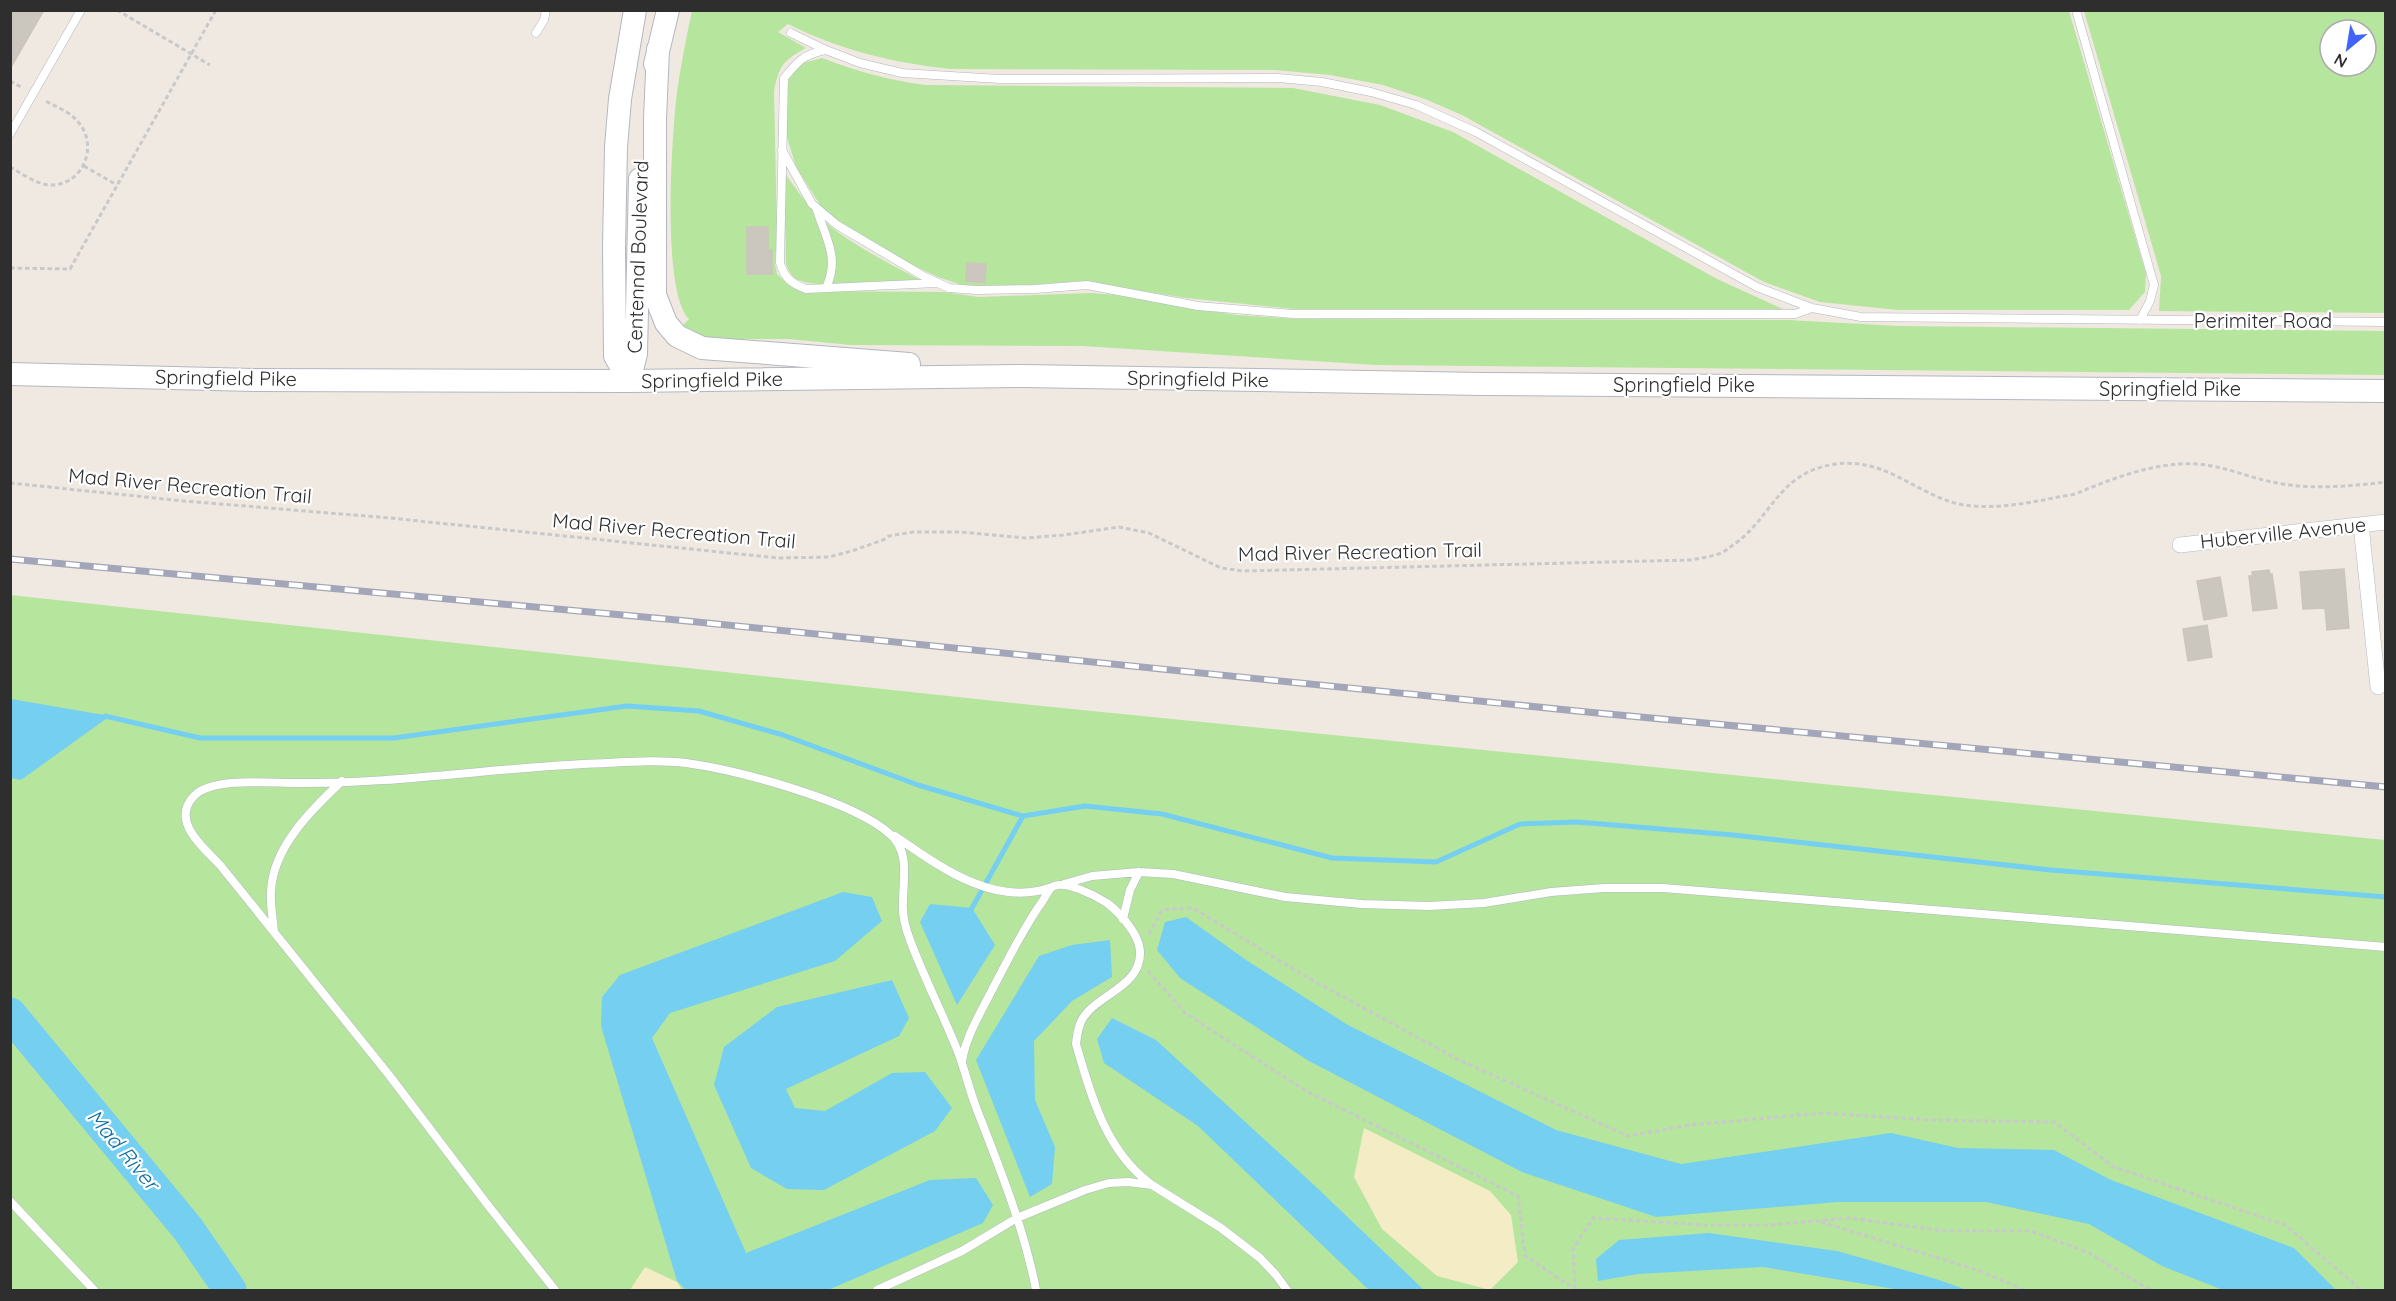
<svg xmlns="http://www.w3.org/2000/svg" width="2396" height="1301" viewBox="0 0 2396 1301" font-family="Quicksand,sans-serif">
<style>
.green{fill:#b6e59e;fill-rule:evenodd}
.sand{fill:#f3ecc5}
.water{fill:#75cff0}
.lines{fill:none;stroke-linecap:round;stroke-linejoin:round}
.stream{stroke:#75cff0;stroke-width:5}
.river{stroke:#75cff0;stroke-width:33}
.building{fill:#cbc7bf;stroke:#cbc5ba;stroke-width:1.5}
.lane-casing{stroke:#b4b7c1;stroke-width:9}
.street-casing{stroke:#b4b7c1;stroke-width:16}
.secondary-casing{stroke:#b4b7c1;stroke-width:24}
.path{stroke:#c9c9c9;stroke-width:3;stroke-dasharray:4.5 3;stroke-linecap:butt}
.lane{stroke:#fff;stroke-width:8}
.street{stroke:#fff;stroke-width:15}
.secondary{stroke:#fff;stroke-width:22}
.rail-casing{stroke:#a3a6b8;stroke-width:7}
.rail{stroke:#fff;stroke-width:4.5;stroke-dasharray:14;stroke-linecap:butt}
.labels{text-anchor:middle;stroke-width:4.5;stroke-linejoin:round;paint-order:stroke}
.street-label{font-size:20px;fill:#2e2e2e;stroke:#fff}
.water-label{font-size:21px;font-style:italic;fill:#0d6fa3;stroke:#fff}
</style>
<rect width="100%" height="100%" fill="#efe9e1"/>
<path class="green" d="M 692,11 L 2069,11 L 2146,274 L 2145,292 L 2129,310 L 1898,310 L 1820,302 L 1764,282 L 1462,115 L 1425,99 L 1383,85 L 1330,75 L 1275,70 L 951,69 C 893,63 840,50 788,24 L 778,32 L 806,48 C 783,61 779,65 774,92 L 777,229 L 775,264 L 777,274 L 790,286 L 804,291 L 944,292 L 979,297 L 1091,293 L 1116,295 L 1236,315 L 1299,319 L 1787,320 L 1899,326 L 2385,331 L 2385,375 L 1376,365 L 1083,346 L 851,345 L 788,339 L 711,339 L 699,336 L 683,325 L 689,319 C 661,291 672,134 677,92 C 681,65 686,38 692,11 Z
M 2084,11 L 2385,11 L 2385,313 L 2159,311 L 2161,276 ZM 2330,30 L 2366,30 L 2366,66 L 2330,66 Z
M 822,58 C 856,71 888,80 925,85 L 1293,88 L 1380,105 L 1453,132 L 1717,279 L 1783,309 L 1294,309 L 1186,298 L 1081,281 L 1002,287 L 962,285 L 938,277 L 910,264 L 845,226 L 822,208 L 796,167 L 786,134 L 784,115 L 789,78 L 803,63 Z
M 784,172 C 796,189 807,205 822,219 C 848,243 892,265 924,282 C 898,283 815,290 796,279 C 791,276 788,269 786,264 Z
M 10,595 L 1032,705 L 2385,840 L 2385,1290 L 11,1290 Z"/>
<path class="sand" d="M 1364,1128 L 1490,1191 L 1511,1215 L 1518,1262 L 1490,1290 L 1437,1276 L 1382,1229 L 1354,1177 Z
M 645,1267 L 677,1282 L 682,1290 L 630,1290 Z"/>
<path class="water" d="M 10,699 L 11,699 L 110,716 L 21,780 L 11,778 Z
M 843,892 L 872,897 L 882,921 L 835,961 L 670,1013 L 652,1038 L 746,1253 L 930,1180 L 976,1178 L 993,1205 L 983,1223 L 828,1290 L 686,1290 L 677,1281 L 601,1026 L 602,997 L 620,975 Z
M 930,904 L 972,908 L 995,945 L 957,1005 L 920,922 Z
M 1186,917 L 1246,960 L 1348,1025 L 1556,1130 L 1681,1164 L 1891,1133 L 1958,1148 L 2054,1150 L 2111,1180 L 2294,1248 L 2336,1290 L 2223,1290 L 2162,1266 L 2089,1224 L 1986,1202 L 1838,1202 L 1656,1217 L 1522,1172 L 1309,1061 L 1180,978 L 1157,950 L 1165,922 Z
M 1110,940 L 1112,977 L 1072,1001 L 1034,1041 L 1035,1100 L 1055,1147 L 1052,1184 L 1030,1197 L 976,1060 L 1039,956 L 1072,945 Z
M 892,980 L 909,1018 L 899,1036 L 786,1089 L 795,1108 L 825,1111 L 892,1073 L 925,1072 L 952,1108 L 935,1131 L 824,1190 L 787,1189 L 751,1168 L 714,1085 L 724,1047 L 777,1007 Z
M 1112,1018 L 1156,1040 L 1314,1185 L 1424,1290 L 1369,1290 L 1198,1126 L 1104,1063 L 1097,1039 Z
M 1709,1233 L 1837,1251 L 1936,1279 L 1967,1290 L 1900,1290 L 1763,1267 L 1638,1274 L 1598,1281 L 1596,1259 L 1619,1240 Z"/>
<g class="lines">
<path class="stream" d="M 105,716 L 200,738 L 394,738 L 627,706 L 699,711 L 783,735 L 918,785 L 1023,816 L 1085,806 L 1162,814 L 1332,858 L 1436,862 L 1520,824 L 1577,822 L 1733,835 L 2051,870 L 2386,897
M 972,908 L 1023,816"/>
<path class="river" d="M 10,1014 L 188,1229 L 230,1290"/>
</g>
<path class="building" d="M 10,10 L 44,10 L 10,69 Z
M 747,227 L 768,227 L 768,250 L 772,250 L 772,274 L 747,274 Z
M 967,263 L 986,264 L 985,283 L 966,281 Z
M 2344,569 L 2349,628 L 2327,630 L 2325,608 L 2303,609 L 2300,572 Z
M 2269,570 L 2270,575 L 2272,574 L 2277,608 L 2253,611 L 2249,576 L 2253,576 L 2252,572 Z
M 2220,577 L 2227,616 L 2204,620 L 2197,581 Z
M 2207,625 L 2212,657 L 2188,661 L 2183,629 Z"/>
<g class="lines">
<defs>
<path id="lane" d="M 2076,10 L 2154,285 L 2150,301 L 2140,320
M 536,33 L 544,20 L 546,10
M 791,33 L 826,50 L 860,63 L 902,73 L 1000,79 L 1278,78 L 1322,82 L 1371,92 L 1416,105 L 1476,132 L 1757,287 L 1812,308 L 1861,317 L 2386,322
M 826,50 C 804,54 798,61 784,78 L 780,263 C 785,279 791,283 806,289 L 937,283
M 10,134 L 81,10
M 782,150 L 812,204 L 837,225 L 925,277 L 949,288 L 976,290 L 1035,289 L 1087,285 L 1198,306 L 1293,314 L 1795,314 L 1812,308
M 817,210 C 826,239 840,258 826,288
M 895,836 C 940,867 995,908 1052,887
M 1064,884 L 1092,876 L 1139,872 L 1173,874 L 1285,897 L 1362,904 L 1429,906 L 1484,903 L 1551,892 L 1604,888 L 1663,888 L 2386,947
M 1123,919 L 1130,890 L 1139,872
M 274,932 C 273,919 270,905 271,891 C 273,847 312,809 342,781
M 962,1061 C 966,1036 981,1012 992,990 C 1008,960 1022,930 1042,902 C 1045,898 1048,890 1052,887 C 1064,879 1096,896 1107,903 C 1120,913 1139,934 1140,951 C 1142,986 1098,994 1083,1018 C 1078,1026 1077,1035 1076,1044 C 1091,1096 1106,1152 1152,1185
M 10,1201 L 94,1290
M 555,1290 L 487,1204 L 389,1075 L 220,865 C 203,847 170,821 194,796 C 212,777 269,783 294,783 C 390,784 487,769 583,764 C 618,763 652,759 686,763 C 737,770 855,801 891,835 C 910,852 903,880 903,902 C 902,915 905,927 910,940 C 924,978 943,1014 958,1052 C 965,1070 969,1089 976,1107 C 999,1167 1024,1227 1036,1290
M 877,1290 L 962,1251 L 1017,1218 L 1085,1190 L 1109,1183 L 1128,1182 L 1152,1185 L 1221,1228 L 1260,1258 L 1276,1275 L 1287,1290"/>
<path id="street" d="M 2361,525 L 2378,687
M 2180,545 L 2386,522"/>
<path id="secondary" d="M 658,49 L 655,119 L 655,295 L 666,323 L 677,336 L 702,348 L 909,364
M 655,64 L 668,10
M 10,374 L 254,380 L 629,381 L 1024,376 L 1482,384 L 2386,391
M 629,381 L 615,356 L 614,246 L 616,147 L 620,99 L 635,10
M 629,381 L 636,354 L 640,179"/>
</defs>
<use href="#lane" class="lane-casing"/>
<use href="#street" class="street-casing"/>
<use href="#secondary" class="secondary-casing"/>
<path class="path" d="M 117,10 L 210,65
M 10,81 L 23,88
M 84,166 L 117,185
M 10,167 C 23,174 38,186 53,185 C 84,183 98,146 79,123 C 71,112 56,107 44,100
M 10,268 L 70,269 L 216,10
M 10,483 L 184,501 L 390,518 L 778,558 L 829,557 L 855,550 L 883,540 L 889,536 L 913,532 L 960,532 L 1026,538 L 1064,535 L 1119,527 L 1149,533 L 1221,568 L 1243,571 L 1690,560 C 1700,558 1711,557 1721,553 C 1726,551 1731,546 1736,543 C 1774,514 1779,472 1836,464 C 1892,457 1923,503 1973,506 C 2002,508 2030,503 2058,497 C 2065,496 2074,495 2080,492 C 2111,479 2146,466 2180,464 C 2215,461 2244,477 2277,483 C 2313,490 2350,486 2386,482
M 1149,934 L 1162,910 L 1193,908 L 1305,976 L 1459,1060 L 1628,1136 L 1690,1125 L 1821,1113 L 1929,1120 L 2054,1122 L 2114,1167 L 2285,1225 L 2361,1290
M 1148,971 L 1185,1013 L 1306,1091 L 1518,1196 L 1525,1256 L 1575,1289
M 1821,1222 L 1977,1270 L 2024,1290
M 1575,1289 L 1573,1249 L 1593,1218 L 1705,1225 L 1767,1225 L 1850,1218 L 1944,1231 L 2031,1231 L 2089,1253 L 2150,1290
M 1572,1290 L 1605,1290"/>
<use href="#lane" class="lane"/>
<use href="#street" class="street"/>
<use href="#secondary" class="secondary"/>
<defs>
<path id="rail" d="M 10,559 L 677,620 L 1587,712 L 2386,787"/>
</defs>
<use href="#rail" class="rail-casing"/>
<use href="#rail" class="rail"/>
</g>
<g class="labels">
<g class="street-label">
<text transform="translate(638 257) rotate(-88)" y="7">Centennal Boulevard</text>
<text x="2263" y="328">Perimiter Road</text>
<text transform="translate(226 378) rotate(1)" y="7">Springfield Pike</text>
<text transform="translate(1198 379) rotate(1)" y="7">Springfield Pike</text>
<text transform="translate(712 380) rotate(-1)" y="7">Springfield Pike</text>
<text x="1684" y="392">Springfield Pike</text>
<text x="2170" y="396">Springfield Pike</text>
<text transform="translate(190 486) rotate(5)" y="7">Mad River Recreation Trail</text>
<text transform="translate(674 531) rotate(5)" y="7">Mad River Recreation Trail</text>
<text transform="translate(2283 533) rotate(-6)" y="7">Huberville Avenue</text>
<text transform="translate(1360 552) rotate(-1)" y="7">Mad River Recreation Trail</text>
</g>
<g class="water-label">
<text transform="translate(123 1150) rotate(50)" y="7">Mad River</text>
</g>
</g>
<rect width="2396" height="1301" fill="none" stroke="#2e2e2e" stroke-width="24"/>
<g transform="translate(2348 48) rotate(210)"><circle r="28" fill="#ffffff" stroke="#ababab" stroke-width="1.5"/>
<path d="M0-4.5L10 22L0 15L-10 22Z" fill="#4264fb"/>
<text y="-9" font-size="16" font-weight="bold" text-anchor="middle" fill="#2e2e2e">N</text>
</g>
</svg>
